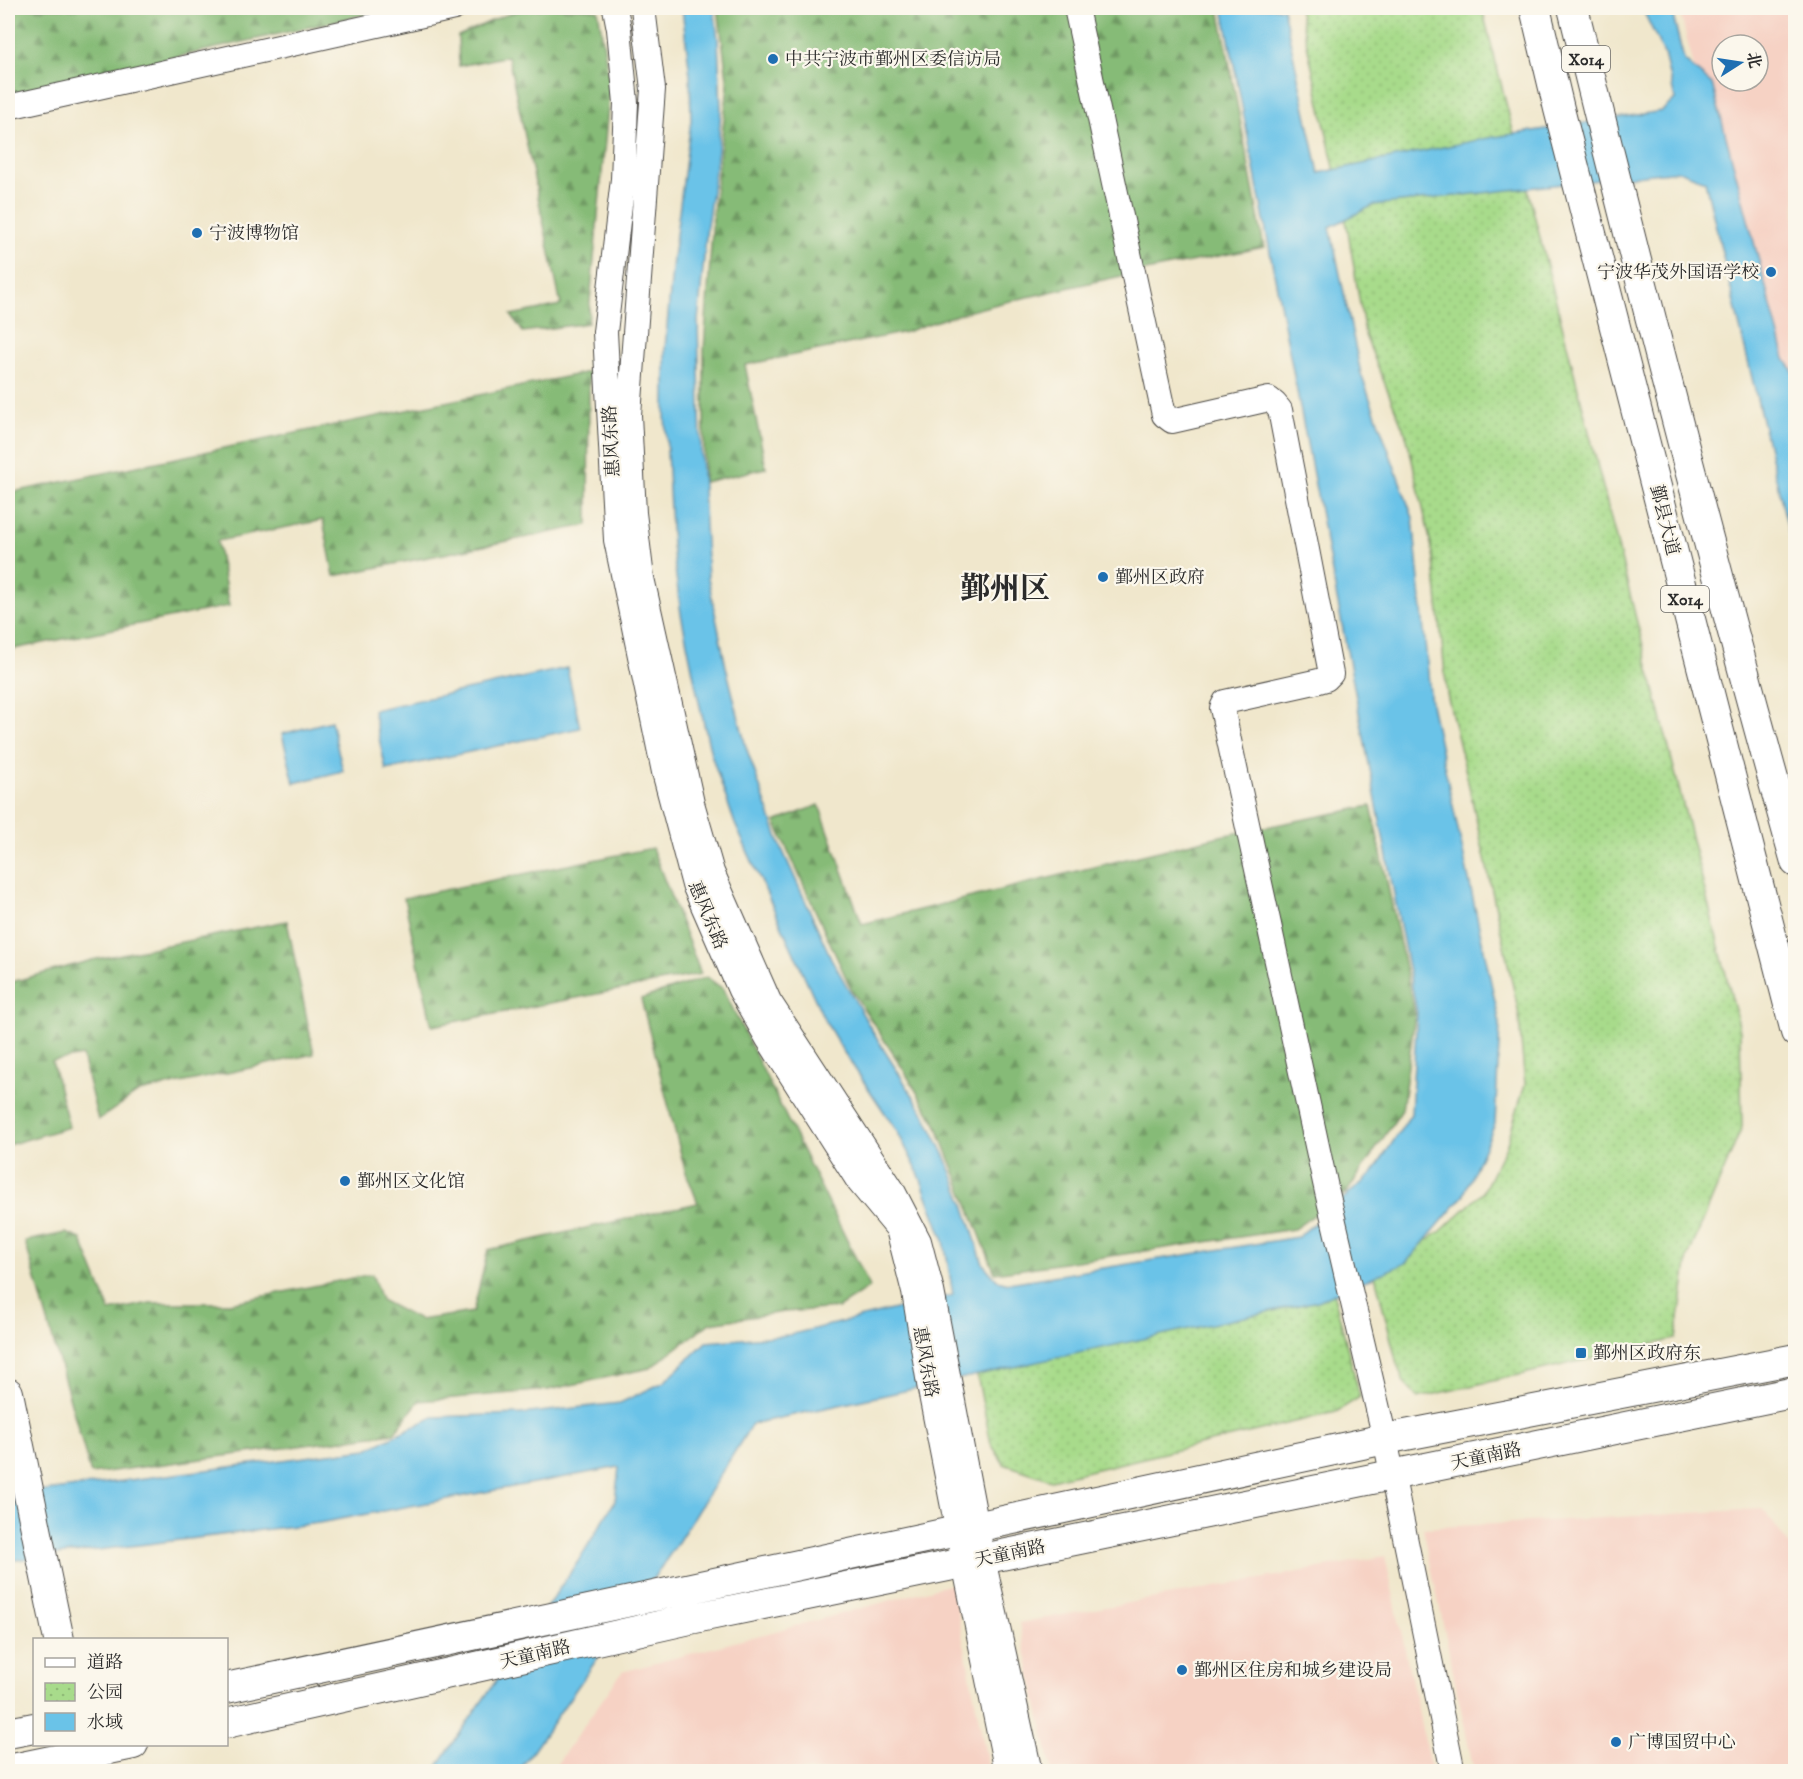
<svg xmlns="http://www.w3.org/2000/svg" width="1803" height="1779" viewBox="0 0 1803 1779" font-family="'IM FELL DW Pica','Noto Serif SC',serif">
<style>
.built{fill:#f6d2c4;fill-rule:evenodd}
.forest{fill:url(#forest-firs);stroke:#587351;stroke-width:1.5}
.park{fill:url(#park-dots);stroke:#6a835b;stroke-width:1.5}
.water{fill:#6ac3e8;stroke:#4a778a;stroke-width:1.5}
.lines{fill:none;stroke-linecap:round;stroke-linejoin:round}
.minor-casing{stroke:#494743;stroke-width:26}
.major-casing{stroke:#494743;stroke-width:32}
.minor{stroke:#fff;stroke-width:24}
.major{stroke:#fff;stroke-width:30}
.poi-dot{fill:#1f6fb2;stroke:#fbf7ec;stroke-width:2}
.labels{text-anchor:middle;stroke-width:4.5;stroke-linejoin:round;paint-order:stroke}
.shield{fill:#fbf7ec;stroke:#696865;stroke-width:1.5}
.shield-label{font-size:16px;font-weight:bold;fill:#2b2b2b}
.poi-label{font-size:18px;fill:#2b2b2b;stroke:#fbf7ec;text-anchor:start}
.street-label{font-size:18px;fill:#2b2b2b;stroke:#fbf7ec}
.town-label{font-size:30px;font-weight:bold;fill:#2b2b2b;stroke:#fbf7ec}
</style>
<defs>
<pattern id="forest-firs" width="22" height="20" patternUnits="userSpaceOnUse" patternTransform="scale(1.5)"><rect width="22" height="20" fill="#86bb77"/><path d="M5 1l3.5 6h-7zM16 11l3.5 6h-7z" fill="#6e9862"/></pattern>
<pattern id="park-dots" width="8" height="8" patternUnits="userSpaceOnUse" patternTransform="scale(1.5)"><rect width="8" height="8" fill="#a8db8b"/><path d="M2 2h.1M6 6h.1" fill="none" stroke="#91bc78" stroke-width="1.8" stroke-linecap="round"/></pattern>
</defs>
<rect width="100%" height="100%" fill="#fbf7ec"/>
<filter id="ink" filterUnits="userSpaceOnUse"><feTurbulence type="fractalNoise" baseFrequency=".0167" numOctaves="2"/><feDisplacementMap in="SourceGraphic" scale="12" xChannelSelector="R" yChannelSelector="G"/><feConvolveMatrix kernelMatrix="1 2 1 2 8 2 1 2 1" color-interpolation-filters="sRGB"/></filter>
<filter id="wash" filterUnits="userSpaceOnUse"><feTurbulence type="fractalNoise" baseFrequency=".008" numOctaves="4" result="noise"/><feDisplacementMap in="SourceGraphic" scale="24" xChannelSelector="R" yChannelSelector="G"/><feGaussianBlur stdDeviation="1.35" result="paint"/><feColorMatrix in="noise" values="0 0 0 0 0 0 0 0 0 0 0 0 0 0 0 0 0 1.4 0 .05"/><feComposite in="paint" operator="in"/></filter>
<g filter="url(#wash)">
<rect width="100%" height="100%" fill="#f0e7cc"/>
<path class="built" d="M 1679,8 L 1795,8 L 1795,464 ZM 1722,45 L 1758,45 L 1758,81 L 1722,81 Z
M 1763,1509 L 1795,1553 L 1795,1771 L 1474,1771 L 1423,1528 Z
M 1385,1556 L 1431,1771 L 1052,1771 L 1019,1623 Z
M 952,1584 L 989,1771 L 552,1771 L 622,1672 Z"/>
<path class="forest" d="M 8,8 L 394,8 L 8,95 Z
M 527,8 L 583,8 L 598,10 L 610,86 L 588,323 L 523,332 L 511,315 L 561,305 L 508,56 L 459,66 L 458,36 L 500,17 Z
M 718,8 L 1219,8 L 1264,247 C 1190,262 1115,276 1041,294 C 995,304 949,315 906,332 L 745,365 L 766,468 L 704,482 L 704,350 L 714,202 L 728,86 Z
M 589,372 L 588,525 L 334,576 L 323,520 L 217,541 L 229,606 L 8,650 L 8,493 Z
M 819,805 L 862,924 L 1216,837 L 1371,806 L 1415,1014 L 1402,1110 L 1347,1192 L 1294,1229 L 995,1273 L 936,1124 L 900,1064 L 852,991 L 775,822 Z
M 652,848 L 701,974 L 432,1026 L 404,898 Z
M 287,921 L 314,1054 L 139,1092 L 98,1120 L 82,1056 L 52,1061 L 69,1127 L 8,1145 L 8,983 L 92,960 Z
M 707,977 L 723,989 L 870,1287 L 838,1308 L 784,1312 L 710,1323 L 650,1368 L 548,1390 L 419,1401 L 394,1433 L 91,1474 L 25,1241 L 66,1233 L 81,1239 L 110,1311 L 150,1303 L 230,1303 L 372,1274 L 381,1300 L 419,1320 L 473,1312 L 488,1250 L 698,1203 L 685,1170 L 641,999 Z"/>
<path class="park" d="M 1299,8 L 1482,8 L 1740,1030 L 1742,1127 L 1688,1257 L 1676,1339 L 1418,1398 L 1404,1383 L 1397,1364 L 1375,1275 L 1441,1231 L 1483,1192 L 1507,1144 L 1525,1084 L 1518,1009 L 1465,768 L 1447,694 L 1433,553 L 1407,438 L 1365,335 L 1348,231 Z
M 1332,1287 L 1360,1397 L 1336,1412 L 1051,1480 L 1004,1464 L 991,1444 L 977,1375 Z"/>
<path class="water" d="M 682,8 L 714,8 L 718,39 L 721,109 L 718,150 L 707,226 L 698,321 L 701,453 L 708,578 L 726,667 L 746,747 L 781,847 L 831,958 L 874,1034 L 925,1115 L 946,1158 L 964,1204 L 983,1264 L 997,1280 L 1009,1283 L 1298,1237 L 1372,1174 L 1411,1114 L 1417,1013 L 1223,8 L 1283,8 L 1319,173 L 1482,139 L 1662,111 L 1675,99 L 1664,54 L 1642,8 L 1671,8 L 1684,60 L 1712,84 L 1785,359 L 1795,374 L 1795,558 L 1705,181 L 1679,171 L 1374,205 L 1330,227 L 1361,374 L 1413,518 L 1431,704 L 1500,1024 L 1495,1124 L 1463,1196 L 1406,1263 L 1318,1301 L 752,1424 L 675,1547 L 519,1771 L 434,1771 L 579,1560 L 615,1501 L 619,1467 L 319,1523 L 8,1561 L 8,1496 L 367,1449 L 433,1417 L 521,1414 L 620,1403 L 664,1382 L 706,1342 L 789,1335 L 953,1295 L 944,1241 L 918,1172 L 897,1131 L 843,1051 L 824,1019 L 735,824 L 711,754 L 699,702 L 681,614 L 672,546 L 665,414 L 665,349 L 673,258 L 691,120 L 690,75 Z
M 567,668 L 580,728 L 386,770 L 373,710 Z
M 331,721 L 343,771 L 294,783 L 282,734 Z"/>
</g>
<g filter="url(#ink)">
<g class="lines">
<defs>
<path id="minor" d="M 615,8 L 619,29 L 626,103 L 623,179 L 605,332 L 616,540 L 664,772 L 694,885 L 740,990 L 768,1039 L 859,1182 L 898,1229 L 914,1292 L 930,1390 L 964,1563 L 1007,1772
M 643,8 L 653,89 L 629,415 L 634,513 L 642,578 L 692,803 L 712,872 L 769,1001 L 892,1189 L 919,1241 L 932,1291 L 983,1559 L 1030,1772
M 1076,8 L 1164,415 L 1172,421 L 1269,399 L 1275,404 L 1280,410 L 1331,674 L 1326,679 L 1319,681 L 1225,702 L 1222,708 L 1327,1192 L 1385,1439 L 1453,1772
M 8,107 L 454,8"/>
<path id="major" d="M 1535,8 L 1559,109 L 1796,1032
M 1573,8 C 1643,294 1717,579 1796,862
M 8,1393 L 59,1640
M 226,1688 L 1385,1439 L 1796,1359
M 226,1723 L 690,1619 L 1796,1392
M 8,1733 L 34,1728
M 8,1770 L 133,1744"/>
</defs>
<use href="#minor" class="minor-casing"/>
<use href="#major" class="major-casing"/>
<use href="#minor" class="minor"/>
<use href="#major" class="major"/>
</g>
</g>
<g class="poi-dot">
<circle cx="773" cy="59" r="6"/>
<circle cx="197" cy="233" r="6"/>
<circle cx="1771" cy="272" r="6"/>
<circle cx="1103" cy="577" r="6"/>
<circle cx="345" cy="1181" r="6"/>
<rect x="1575" y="1347" width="12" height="12" rx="3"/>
<circle cx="1182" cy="1670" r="6"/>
<circle cx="1616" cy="1742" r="6"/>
</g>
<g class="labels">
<g class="shield">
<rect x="1562" y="46" width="48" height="26" rx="4.5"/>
<rect x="1661" y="586" width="48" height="26" rx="4.5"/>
</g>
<g class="shield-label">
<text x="1586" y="65">X014</text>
<text x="1685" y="605">X014</text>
</g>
<g class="poi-label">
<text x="785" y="65">中共宁波市鄞州区委信访局</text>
<text x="209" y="239">宁波博物馆</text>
<text x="1759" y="278" text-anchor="end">宁波华茂外国语学校</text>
<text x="1115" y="583">鄞州区政府</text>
<text x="357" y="1187">鄞州区文化馆</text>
<text x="1593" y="1359">鄞州区政府东</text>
<text x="1194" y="1676">鄞州区住房和城乡建设局</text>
<text x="1628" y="1748">广博国贸中心</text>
</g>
<g class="street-label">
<text transform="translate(611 441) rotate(-93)" y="6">惠风东路</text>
<text transform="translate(1665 520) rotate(76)" y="6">鄞县大道</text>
<text transform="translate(708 915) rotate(67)" y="6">惠风东路</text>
<text transform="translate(926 1362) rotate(80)" y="6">惠风东路</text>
<text transform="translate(1486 1456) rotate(-12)" y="6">天童南路</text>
<text transform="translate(1010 1553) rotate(-12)" y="6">天童南路</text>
<text transform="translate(535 1654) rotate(-13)" y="6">天童南路</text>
</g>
<g class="town-label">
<text x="1005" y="598">鄞州区</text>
</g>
</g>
<rect width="1803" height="1779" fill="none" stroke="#fbf7ec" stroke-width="30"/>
<rect x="33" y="1638" width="195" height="108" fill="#fbf7ec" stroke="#a8a59f" stroke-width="1.5"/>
<rect x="45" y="1658" width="30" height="9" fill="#ffffff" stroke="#a8a59f" stroke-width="1.5"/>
<text x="87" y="1668" font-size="18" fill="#2b2b2b">道路</text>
<rect x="45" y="1683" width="30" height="18" fill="url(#park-dots)" stroke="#a8a59f" stroke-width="1.5"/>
<text x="87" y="1698" font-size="18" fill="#2b2b2b">公园</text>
<rect x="45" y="1713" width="30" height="18" fill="#6ac3e8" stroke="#a8a59f" stroke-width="1.5"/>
<text x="87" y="1728" font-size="18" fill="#2b2b2b">水域</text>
<g transform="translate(1740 63) rotate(78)"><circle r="28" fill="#fbf7ec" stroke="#a8a59f" stroke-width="1.5"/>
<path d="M0-4.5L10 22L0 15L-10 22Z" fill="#1f6fb2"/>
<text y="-9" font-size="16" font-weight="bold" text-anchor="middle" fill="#2b2b2b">北</text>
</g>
</svg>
